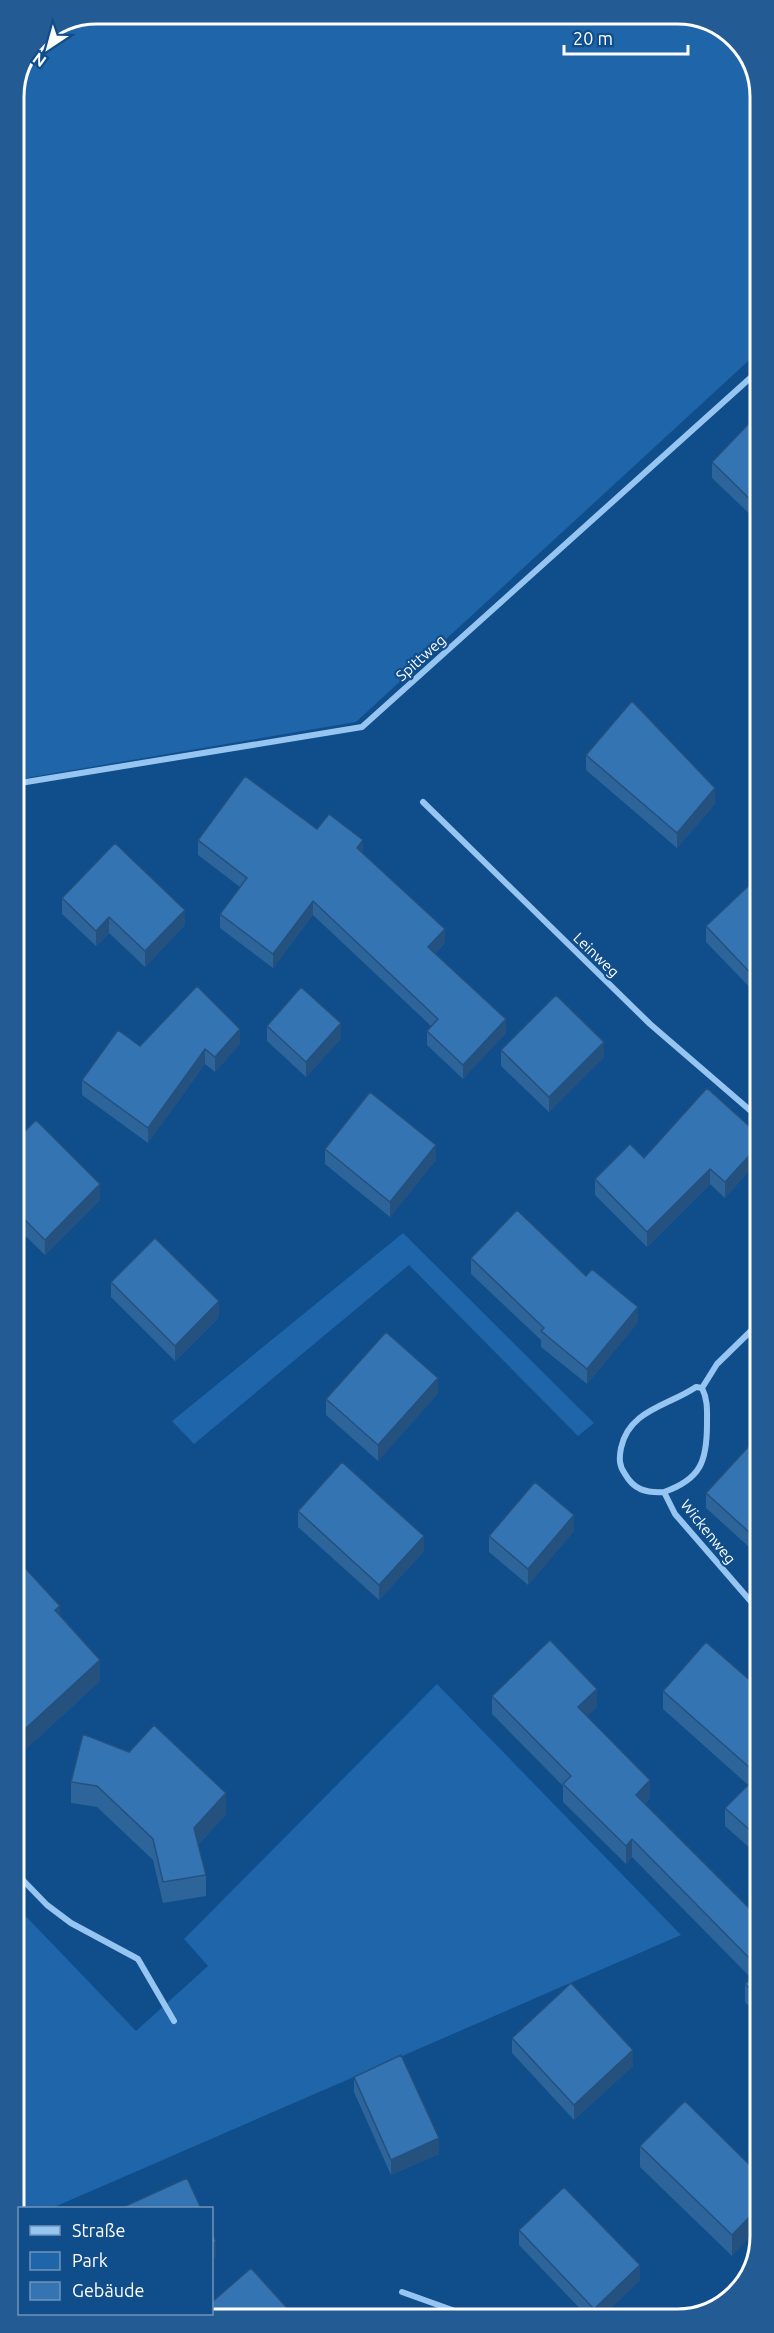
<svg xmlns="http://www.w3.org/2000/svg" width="774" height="2333" viewBox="0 0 774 2333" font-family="Ubuntu,sans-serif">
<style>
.green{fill:#1e65a9}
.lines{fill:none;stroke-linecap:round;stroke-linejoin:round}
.minor{stroke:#96c5f2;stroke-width:6}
.wall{fill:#2d649a}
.shaded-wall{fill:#24517d}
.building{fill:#3474b3;stroke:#24517d;stroke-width:1.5}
.labels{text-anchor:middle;stroke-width:4.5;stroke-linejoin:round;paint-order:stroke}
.street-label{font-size:15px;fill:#fff;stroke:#104d8b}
.rim{fill:none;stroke:#fff;stroke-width:3}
</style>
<rect width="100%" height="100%" fill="#104d8b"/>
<path class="green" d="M 97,14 L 683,14 L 732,34 L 758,75 L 758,352 L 356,722 L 14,780 L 14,92 L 38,38 Z
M 403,1233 L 594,1423 L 578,1436 L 409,1265 L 194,1444 L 172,1421 Z
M 437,1684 L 681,1935 L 52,2208 L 22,2208 L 16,2202 L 16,1906 L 136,2031 L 208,1966 L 184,1939 Z"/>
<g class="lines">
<path class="minor" d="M 14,784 L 362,727 L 758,371
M 423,802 L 650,1024 L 759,1118
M 702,1388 C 708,1400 707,1411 707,1424 C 707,1461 701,1479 664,1492 L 675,1514 L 760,1612
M 664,1492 C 646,1493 634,1490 625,1474 C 619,1466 619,1458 621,1448 C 629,1410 668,1406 696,1387 L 702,1388 L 717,1364 L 759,1323
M 16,1873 L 47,1905 L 71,1923 L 138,1959 L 174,2021
M 402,2292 L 455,2311 L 458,2318"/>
</g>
<path class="wall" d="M 758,414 L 758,522 L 712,478 L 712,462 Z
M 586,755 L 715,804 L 677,848 L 586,770 Z
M 317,829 L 363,854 L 445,943 L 435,954 L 506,1033 L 463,1079 L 427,1045 L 427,1031 L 431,1026 L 313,915 L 273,968 L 220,928 L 220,914 L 240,887 L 198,855 L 198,840 Z
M 759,876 L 759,997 L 706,942 L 706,926 Z
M 62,898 L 185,925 L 145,967 L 109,933 L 96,946 L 62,914 Z
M 267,1026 L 341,1039 L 306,1077 L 267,1041 Z
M 240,1044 L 215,1072 L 205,1064 L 148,1143 L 82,1095 L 82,1080 L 140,1046 Z
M 501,1050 L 604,1057 L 549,1112 L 501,1066 Z
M 759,1135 L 759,1160 L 725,1198 L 710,1184 L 647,1247 L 595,1195 L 595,1179 L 644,1158 Z
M 15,1141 L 100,1200 L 45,1255 L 15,1226 Z
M 325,1149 L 436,1160 L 390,1217 L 325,1164 Z
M 471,1258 L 586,1276 L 638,1322 L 587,1384 L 541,1347 L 541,1340 L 471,1274 Z
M 111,1282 L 219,1317 L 175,1361 L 111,1297 Z
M 438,1393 L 378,1461 L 326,1415 L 326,1399 Z
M 759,1454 L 760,1557 L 706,1508 L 706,1493 Z
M 298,1511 L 424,1551 L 379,1600 L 298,1527 Z
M 574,1531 L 528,1585 L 489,1552 L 489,1536 Z
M 15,1557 L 60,1616 L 100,1681 L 25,1750 L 16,1740 Z
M 760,1689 L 760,1857 L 725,1826 L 725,1808 L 748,1785 L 663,1709 L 663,1691 Z
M 492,1696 L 597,1707 L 587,1716 L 650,1798 L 645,1804 L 760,1919 L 760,2017 L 745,2002 L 745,1984 L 751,1978 L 632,1857 L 626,1864 L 563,1802 L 563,1786 L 492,1714 Z
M 83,1734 L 226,1814 L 198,1845 L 206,1875 L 206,1896 L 163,1903 L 153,1860 L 97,1807 L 71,1803 L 71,1782 Z
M 512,2038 L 633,2066 L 574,2120 L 512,2053 Z
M 354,2077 L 439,2154 L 391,2175 L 354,2092 Z
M 640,2146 L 760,2175 L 732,2256 L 640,2167 Z
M 519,2230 L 640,2280 L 602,2317 L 588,2317 L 519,2245 Z"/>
<path class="shaded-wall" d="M 715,788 L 715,804 L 677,848 L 677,833 Z
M 363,840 L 363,854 L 357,848 Z
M 313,901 L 313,915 L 273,968 L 273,954 Z
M 185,910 L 185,925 L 145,967 L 145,951 Z
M 109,917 L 109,933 L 96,946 L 96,931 Z
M 445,929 L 445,943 L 428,961 L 428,947 Z
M 506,1019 L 506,1033 L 463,1079 L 463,1065 Z
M 341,1023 L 341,1039 L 306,1077 L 306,1062 Z
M 240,1029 L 240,1044 L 215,1072 L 215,1057 Z
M 604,1042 L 604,1057 L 549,1112 L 549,1097 Z
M 205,1049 L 205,1064 L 148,1143 L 148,1128 Z
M 436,1145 L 436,1160 L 390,1217 L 390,1202 Z
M 759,1145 L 759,1160 L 725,1198 L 725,1182 Z
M 710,1169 L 710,1184 L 647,1247 L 647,1232 Z
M 100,1184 L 100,1200 L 45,1255 L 45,1240 Z
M 219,1301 L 219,1317 L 175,1361 L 175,1346 Z
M 638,1307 L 638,1322 L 587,1384 L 587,1369 Z
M 438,1378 L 438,1393 L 378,1461 L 378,1445 Z
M 574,1515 L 574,1531 L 528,1585 L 528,1569 Z
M 424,1536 L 424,1551 L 379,1600 L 379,1585 Z
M 60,1606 L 60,1627 L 55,1610 Z
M 100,1660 L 100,1681 L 25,1750 L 25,1729 Z
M 597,1689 L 597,1707 L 578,1725 L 578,1707 Z
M 650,1780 L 650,1798 L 636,1813 L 636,1795 Z
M 226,1793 L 226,1814 L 194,1849 L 194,1828 Z
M 632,1839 L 632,1857 L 626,1864 L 626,1846 Z
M 633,2050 L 633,2066 L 574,2120 L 574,2105 Z
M 439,2138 L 439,2154 L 391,2175 L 391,2160 Z
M 760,2206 L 760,2227 L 732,2256 L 732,2235 Z
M 216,2242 L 216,2257 L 212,2260 L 212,2244 Z
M 640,2265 L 640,2280 L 602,2317 L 594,2317 L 594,2309 Z"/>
<path class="building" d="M 758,414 L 758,507 L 712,462 Z
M 632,701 L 715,788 L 677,833 L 586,755 Z
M 245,776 L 317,829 L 329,814 L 363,840 L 357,848 L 445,929 L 428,947 L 506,1019 L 463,1065 L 427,1031 L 438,1019 L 313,901 L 273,954 L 220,914 L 247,878 L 198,840 Z
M 115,843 L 185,910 L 145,951 L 109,917 L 96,931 L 62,898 Z
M 759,876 L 759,982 L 706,926 Z
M 197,986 L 240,1029 L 215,1057 L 205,1049 L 148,1128 L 82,1080 L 118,1030 L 140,1046 Z
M 301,987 L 341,1023 L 306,1062 L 267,1026 Z
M 556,995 L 604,1042 L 549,1097 L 501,1050 Z
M 707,1088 L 759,1135 L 759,1145 L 725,1182 L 710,1169 L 647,1232 L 595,1179 L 630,1144 L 644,1158 Z
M 370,1092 L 436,1145 L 390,1202 L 325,1149 Z
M 36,1120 L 100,1184 L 45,1240 L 15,1210 L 15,1141 Z
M 517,1210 L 586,1276 L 592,1269 L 638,1307 L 587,1369 L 541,1331 L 544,1328 L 471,1258 Z
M 155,1238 L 219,1301 L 175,1346 L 111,1282 Z
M 386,1332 L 438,1378 L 378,1445 L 326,1399 Z
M 750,1445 L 759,1454 L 760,1542 L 706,1493 Z
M 342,1462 L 424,1536 L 379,1585 L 298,1511 Z
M 535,1482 L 574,1515 L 528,1569 L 489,1536 Z
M 15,1557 L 60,1606 L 55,1610 L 100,1660 L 25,1729 L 16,1719 Z
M 550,1640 L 597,1689 L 578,1707 L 650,1780 L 636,1795 L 760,1919 L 760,1998 L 745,1984 L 760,1969 L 632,1839 L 626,1846 L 563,1784 L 571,1776 L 492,1696 Z
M 706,1642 L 760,1689 L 760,1839 L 725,1808 L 758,1775 L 663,1691 Z
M 154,1725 L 226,1793 L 194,1828 L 206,1875 L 163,1882 L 153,1839 L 97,1786 L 71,1782 L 83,1734 L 129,1752 Z
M 571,1983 L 633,2050 L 574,2105 L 512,2038 Z
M 401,2055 L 439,2138 L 391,2160 L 354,2077 Z
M 685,2101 L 760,2175 L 760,2206 L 732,2235 L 640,2146 Z
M 187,2178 L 201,2208 L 121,2208 Z
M 564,2187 L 640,2265 L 594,2309 L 519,2230 Z
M 212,2231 L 216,2242 L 212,2244 Z
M 251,2268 L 296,2318 L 193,2319 L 199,2313 L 212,2313 L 212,2302 Z"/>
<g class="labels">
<g class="street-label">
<text transform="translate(421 658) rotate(-42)" y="5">Spittweg</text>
<text transform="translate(596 955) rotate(44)" y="5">Leinweg</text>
<text transform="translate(708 1532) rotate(51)" y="5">Wickenweg</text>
</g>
</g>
<path d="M0 0H774V2333H0ZM97 24H677A73 73 0 0 1 750 97V2236A73 73 0 0 1 677 2309H97A73 73 0 0 1 24 2236V97A73 73 0 0 1 97 24Z" fill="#235b94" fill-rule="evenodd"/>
<path class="rim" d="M97 24H677A73 73 0 0 1 750 97V2236A73 73 0 0 1 677 2309H97A73 73 0 0 1 24 2236V97A73 73 0 0 1 97 24Z"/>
<rect x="18" y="2207" width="195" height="108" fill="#104d8b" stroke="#7094b9" stroke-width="1.5"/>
<rect x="30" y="2226" width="30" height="9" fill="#96c5f2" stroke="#7094b9" stroke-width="1.5"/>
<text x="72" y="2237" font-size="18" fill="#ffffff">Straße</text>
<rect x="30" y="2252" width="30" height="18" fill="#1e65a9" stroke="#7094b9" stroke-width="1.5"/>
<text x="72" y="2267" font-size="18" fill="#ffffff">Park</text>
<rect x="30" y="2282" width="30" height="18" fill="#3474b3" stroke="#7094b9" stroke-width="1.5"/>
<text x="72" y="2297" font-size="18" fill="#ffffff">Gebäude</text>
<g transform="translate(48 48) rotate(216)" stroke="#104d8b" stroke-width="4.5" paint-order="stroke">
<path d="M0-4.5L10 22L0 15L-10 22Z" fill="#ffffff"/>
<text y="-9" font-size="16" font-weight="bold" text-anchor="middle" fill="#ffffff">N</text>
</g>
<path d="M564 45v9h124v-9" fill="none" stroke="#ffffff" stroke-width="3"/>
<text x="573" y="45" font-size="18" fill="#ffffff" stroke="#104d8b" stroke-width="4.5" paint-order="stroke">20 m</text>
</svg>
